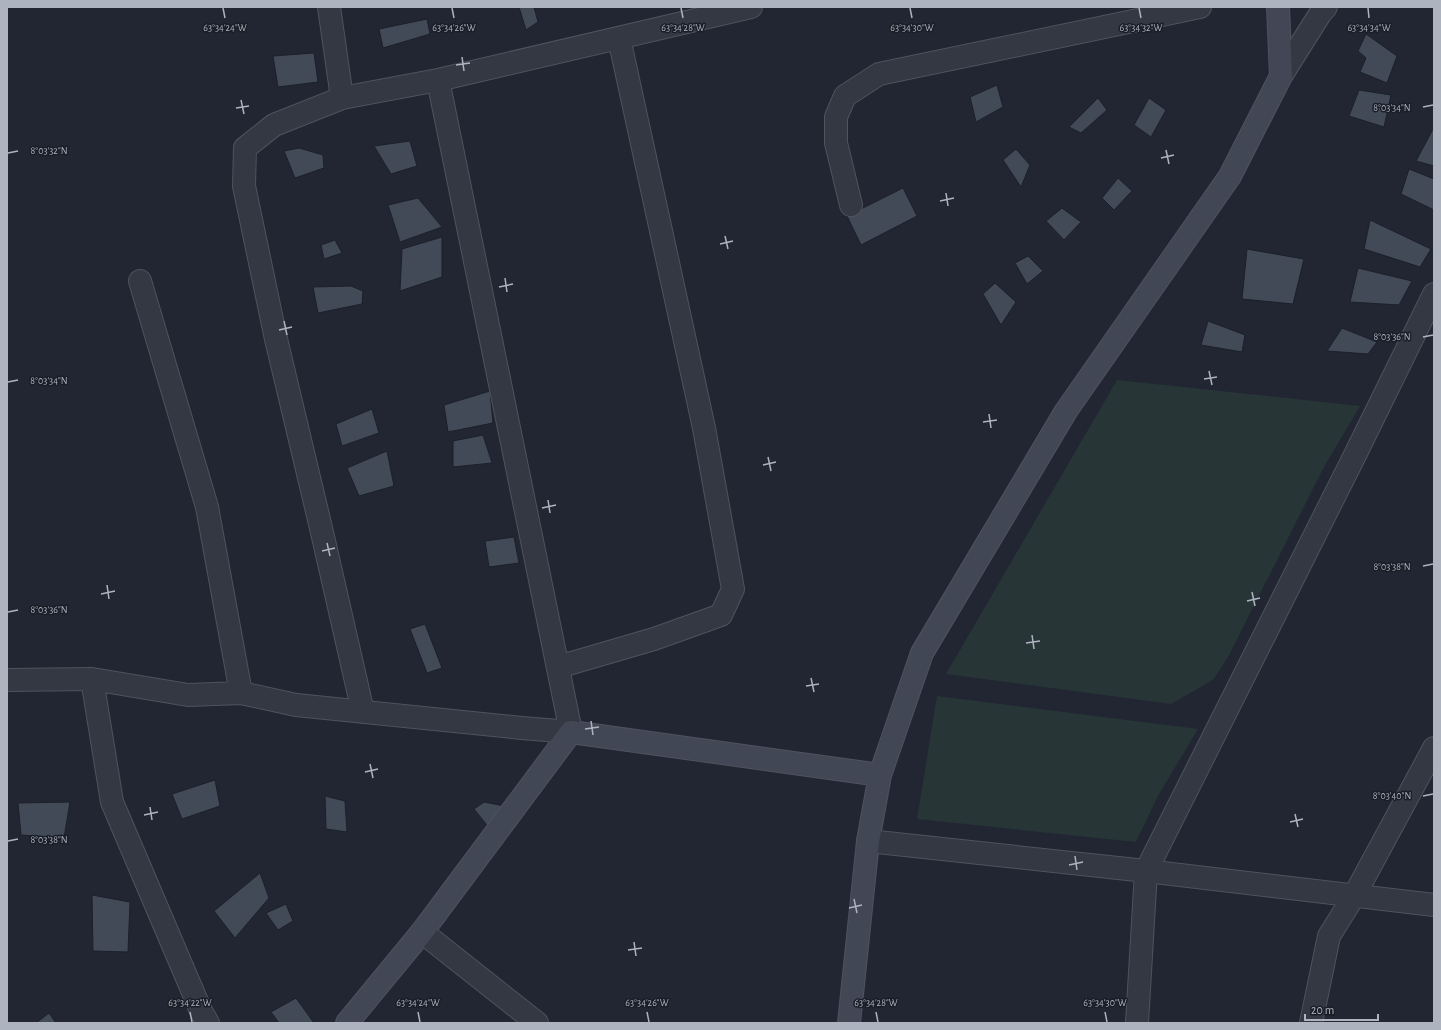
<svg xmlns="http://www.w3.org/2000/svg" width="1441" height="1030" viewBox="0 0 1441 1030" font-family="'Alegreya Sans',sans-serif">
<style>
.green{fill:#273537}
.building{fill:#424957;stroke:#1b2029}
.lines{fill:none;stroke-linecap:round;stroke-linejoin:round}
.street-casing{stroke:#4e535e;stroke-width:24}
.secondary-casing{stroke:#4e535e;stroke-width:24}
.street{stroke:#343843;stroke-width:22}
.secondary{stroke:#424755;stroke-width:22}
.ticks{fill:none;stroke:#aeb3c0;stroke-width:1.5}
.ticks-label{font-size:10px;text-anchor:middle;fill:#aeb3c0;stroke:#191e27;stroke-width:3;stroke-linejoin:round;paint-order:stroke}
</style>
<rect width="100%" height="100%" fill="#212632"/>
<path class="green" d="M 1117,380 L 1360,406 L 1324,467 L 1228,657 L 1213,680 L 1171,704 L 946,674 Z
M 937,696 L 1198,729 L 1158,796 L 1136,842 L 917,819 Z"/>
<path class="building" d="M 519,7 L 534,7 L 538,22 L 526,30 Z
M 427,19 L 430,34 L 383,48 L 379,29 Z
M 1366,34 L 1397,56 L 1387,83 L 1360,72 L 1366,58 L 1358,51 Z
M 314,53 L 318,82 L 278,87 L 273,56 Z
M 997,85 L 1003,107 L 976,122 L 970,97 Z
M 1359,90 L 1391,95 L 1384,127 L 1349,116 Z
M 1098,98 L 1107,110 L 1081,133 L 1069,127 Z
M 1149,98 L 1166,110 L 1151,137 L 1134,125 Z
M 1433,129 L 1434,130 L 1434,166 L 1416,161 Z
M 410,141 L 417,166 L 391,174 L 374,146 Z
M 299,148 L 323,155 L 324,168 L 295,178 L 284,151 Z
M 1016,149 L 1030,165 L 1021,187 L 1003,160 Z
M 1409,169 L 1434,179 L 1434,210 L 1401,194 Z
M 1118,178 L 1132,191 L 1114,210 L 1102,198 Z
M 903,188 L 917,216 L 861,245 L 847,216 Z
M 418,198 L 442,227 L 400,242 L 388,205 Z
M 1062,208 L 1081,222 L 1064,240 L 1046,221 Z
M 1370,220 L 1431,249 L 1420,267 L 1364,249 Z
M 442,237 L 442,277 L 400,291 L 402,249 Z
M 335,240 L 342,253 L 324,259 L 321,245 Z
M 1247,249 L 1304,259 L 1293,304 L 1242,299 Z
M 1028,256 L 1043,271 L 1027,284 L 1015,263 Z
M 1358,268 L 1412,281 L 1399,305 L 1350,302 Z
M 995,283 L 1016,302 L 1001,325 L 983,294 Z
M 351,286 L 363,291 L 362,304 L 318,313 L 313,287 Z
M 1208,321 L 1245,335 L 1242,352 L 1201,345 Z
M 1342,328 L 1377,342 L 1368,354 L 1327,351 Z
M 490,391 L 493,423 L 448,432 L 444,405 Z
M 372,409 L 379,433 L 342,446 L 336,424 Z
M 483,435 L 492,463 L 453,467 L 453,441 Z
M 387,451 L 394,486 L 359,496 L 347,468 Z
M 514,537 L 519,563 L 489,567 L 485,541 Z
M 425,624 L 442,668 L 427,673 L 410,629 Z
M 215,780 L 220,806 L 182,819 L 172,794 Z
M 325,796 L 345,801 L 347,832 L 326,829 Z
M 70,802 L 64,838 L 21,835 L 18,803 Z
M 484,802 L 510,807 L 490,829 L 474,809 Z
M 260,873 L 269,898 L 235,938 L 214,911 Z
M 92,895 L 130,902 L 128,952 L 93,951 Z
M 286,904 L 293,921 L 278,930 L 266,913 Z
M 296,998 L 314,1023 L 279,1023 L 271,1012 Z
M 49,1013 L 56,1023 L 36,1023 Z"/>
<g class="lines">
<defs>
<path id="street" d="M 329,7 L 342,98
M 1281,76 L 1320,14 L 1326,7
M 851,205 L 836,143 L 836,117 L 845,96 L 879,74 L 1200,7
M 140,281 L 207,507 L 241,693
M 558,667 L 654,639 L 721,615 L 733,589 L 704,428 L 619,38
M 92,679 L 112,802 L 201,1011 L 208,1023
M 7,680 L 92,679 L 188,695 L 241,693 L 296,705 L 522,728 L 571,732 L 438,80
M 363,712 L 321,528 L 276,339 L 244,186 L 245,148 L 274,125 L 342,98 L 438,80 L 751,7
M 868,841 L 1146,871 L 1434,905
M 422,932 L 537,1023
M 1137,1023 L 1146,871 L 1355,455 L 1434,294
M 1311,1023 L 1329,936 L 1354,896 L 1434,748"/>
<path id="secondary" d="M 347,1023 L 422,932 L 571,732 L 880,775
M 849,1023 L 868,841 L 880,775 L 922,653 L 1066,411 L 1230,176 L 1281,76 L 1278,7"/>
</defs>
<use href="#street" class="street-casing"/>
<use href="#secondary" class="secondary-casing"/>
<use href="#street" class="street"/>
<use href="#secondary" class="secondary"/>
</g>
<path class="ticks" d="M 223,8 L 225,18M 452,8 L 454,18M 681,8 L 683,18M 910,8 L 912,18M 1139,8 L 1141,18M 1368,8 L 1369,18M 462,57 L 464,71M 456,65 L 470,63M 241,100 L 244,114M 1423,107 L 1433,105M 236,108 L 249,106M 1166,150 L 1169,164M 8,153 L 18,151M 1161,158 L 1174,155M 946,193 L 948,206M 940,201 L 954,198M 725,236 L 728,249M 720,244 L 733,241M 505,278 L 507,292M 499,287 L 513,284M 284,321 L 287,335M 279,330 L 292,327M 1423,337 L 1433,335M 1209,371 L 1212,385M 1204,379 L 1217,377M 8,382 L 18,380M 989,414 L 991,428M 983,422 L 997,420M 768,457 L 771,471M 763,465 L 776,462M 548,500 L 550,513M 542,508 L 556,505M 327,543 L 330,556M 322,551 L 335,548M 1423,566 L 1433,564M 107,585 L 109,599M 1252,592 L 1255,606M 101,594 L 115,591M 1247,601 L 1260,598M 8,612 L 18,610M 1032,635 L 1034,649M 1026,643 L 1040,641M 811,678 L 814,692M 806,686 L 819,684M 591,721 L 593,735M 585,729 L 599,727M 370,764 L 373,778M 365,772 L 378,769M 1423,796 L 1433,794M 150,807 L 152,820M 1295,814 L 1298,827M 144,815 L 158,812M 1290,822 L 1303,819M 8,841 L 18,839M 1075,856 L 1077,870M 1069,865 L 1083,862M 854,899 L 857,913M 849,908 L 862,905M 634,942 L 636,956M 628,950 L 642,948M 190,1012 L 192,1022M 418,1012 L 420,1022M 647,1012 L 649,1022M 876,1012 L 878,1022M 1105,1012 L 1107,1022"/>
<g class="ticks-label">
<text x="225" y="31">63°34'24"W</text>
<text x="454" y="31">63°34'26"W</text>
<text x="683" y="31">63°34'28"W</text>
<text x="912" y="31">63°34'30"W</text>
<text x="1141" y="31">63°34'32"W</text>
<text x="1369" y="31">63°34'34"W</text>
<text x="1392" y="111">8°03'34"N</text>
<text x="49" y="154">8°03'32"N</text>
<text x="1392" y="340">8°03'36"N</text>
<text x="49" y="384">8°03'34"N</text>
<text x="1392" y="570">8°03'38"N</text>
<text x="49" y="613">8°03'36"N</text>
<text x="1392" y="799">8°03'40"N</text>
<text x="49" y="843">8°03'38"N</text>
<text x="190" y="1006">63°34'22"W</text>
<text x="418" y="1006">63°34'24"W</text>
<text x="647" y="1006">63°34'26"W</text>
<text x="876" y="1006">63°34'28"W</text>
<text x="1105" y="1006">63°34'30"W</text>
</g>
<rect width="1441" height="1030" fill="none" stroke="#aeb3c0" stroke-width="16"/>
<path d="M1305 1014v6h73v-6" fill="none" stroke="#aeb3c0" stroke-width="2"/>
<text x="1311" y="1014" font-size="12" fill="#aeb3c0" stroke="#191e27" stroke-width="3" paint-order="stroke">20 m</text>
</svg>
